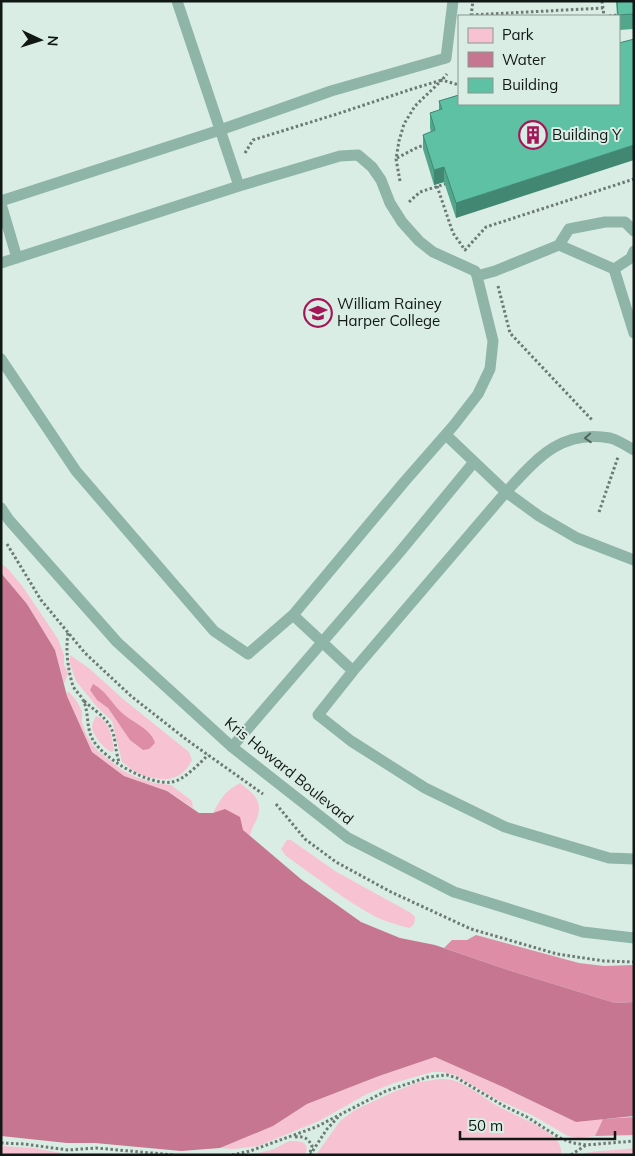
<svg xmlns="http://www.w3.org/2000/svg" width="635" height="1156" viewBox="0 0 635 1156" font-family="Mulish,sans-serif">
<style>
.green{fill:#f7c3d2;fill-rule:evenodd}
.forest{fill:#de8da7}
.water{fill:#c67690}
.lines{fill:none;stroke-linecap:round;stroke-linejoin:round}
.path{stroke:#6c7974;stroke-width:3;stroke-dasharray:2.5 2.5;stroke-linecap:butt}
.lane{stroke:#8eb5a7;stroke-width:11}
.wall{fill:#51a68c}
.shaded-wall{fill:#428772}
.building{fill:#5ec1a3;stroke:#428772}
.oneway{stroke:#4f665e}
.labels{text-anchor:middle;stroke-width:4;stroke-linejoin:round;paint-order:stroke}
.poi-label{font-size:15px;fill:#101714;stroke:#d9ede5;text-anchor:start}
.street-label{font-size:15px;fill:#101714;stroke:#d9ede5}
</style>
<rect width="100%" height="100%" fill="#d9ede5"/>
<path class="green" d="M 1,563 L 9,570 L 23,587 L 58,639 L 64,655 L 64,665 L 68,673 L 64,684 L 55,650 L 27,604 L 1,573 Z
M 70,655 L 90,669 L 123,699 L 189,752 L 192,760 C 183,779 168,782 149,777 C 146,776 141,775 138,773 C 132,771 127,765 122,762 L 112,721 L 97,707 L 76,681 L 70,664 ZM 100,688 L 122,714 L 132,720 L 153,738 L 119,724 L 108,708 Z
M 69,692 L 76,700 L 82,711 L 82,722 L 86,734 L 92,744 L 99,752 L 122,770 L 136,777 L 154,783 L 171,785 L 192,801 L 193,808 L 167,791 L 124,776 L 92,752 L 67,696 L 66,693 Z
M 96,716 C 110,721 112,737 114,750 L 112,752 C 104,749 94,737 92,728 C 92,724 94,720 96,716 Z
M 240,783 C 255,795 264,801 256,821 C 253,827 251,830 250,837 L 243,830 L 213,813 C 222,797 224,792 240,783 Z
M 287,840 L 291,840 L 335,871 L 411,913 L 415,917 C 415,922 414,926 409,928 C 398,925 387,922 376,917 C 345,901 315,876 286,856 L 281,849 Z
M 435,1057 L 503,1087 L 576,1122 L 603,1119 L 595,1136 L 578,1138 L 568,1136 L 532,1115 L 498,1100 L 455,1075 L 443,1072 L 432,1072 L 394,1083 L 367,1094 L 319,1121 L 258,1146 L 234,1149 L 220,1148 L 273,1126 L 307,1104 L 379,1076 Z
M 440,1079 C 444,1079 448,1079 452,1080 C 466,1083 484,1098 496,1105 C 515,1116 537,1123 554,1137 C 559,1142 562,1148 561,1155 L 316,1155 L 340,1121 L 355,1110 L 391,1093 L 419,1082 Z
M 289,1141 C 300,1141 311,1141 305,1155 L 251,1155 L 274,1149 Z
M 1,1146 L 34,1148 L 67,1154 L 95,1153 L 140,1155 L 1,1155 Z
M 634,1148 L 634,1155 L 580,1155 C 597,1149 616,1151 634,1148 Z"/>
<path class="forest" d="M 93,684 C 105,690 111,702 121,712 C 131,722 151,728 155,743 L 149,749 L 143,750 L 130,740 L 108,708 L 97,700 L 90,690 Z
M 476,935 L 579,963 L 604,966 L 634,965 L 634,1002 L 615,1003 L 508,970 L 444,948 L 452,940 L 467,940 Z
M 634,1117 L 634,1135 L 595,1136 L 603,1119 Z"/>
<path class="water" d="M 1,573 L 27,604 L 55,650 L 67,696 L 92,752 L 124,776 L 167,791 L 199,813 L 213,813 L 225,809 L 240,817 L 243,830 L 302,880 L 361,922 L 400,938 L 435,945 L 508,970 L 615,1003 L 634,1002 L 634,1116 L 576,1122 L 503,1087 L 435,1057 L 379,1076 L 307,1104 L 273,1126 L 220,1148 L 181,1151 L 95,1143 L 67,1143 L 1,1136 Z"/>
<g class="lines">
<path class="path" d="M 602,1 L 604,16
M 471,15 L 603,8
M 471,16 L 473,1
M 609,16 L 617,15
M 245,153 L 253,140 L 337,114 L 412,89 L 442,80 L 447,74
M 397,158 L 418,147 L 425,145
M 400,181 L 396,159 L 399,141 L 404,124 L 415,106 L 442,80 L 459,85
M 437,186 L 453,233 L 465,250 L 486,227 L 634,179
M 409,202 L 420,192 L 445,184
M 498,286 L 510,333 L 593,421
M 599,512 L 618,457
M 7,544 L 41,600 L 85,653 L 131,696 L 187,740 L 263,794
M 68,633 C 66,648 67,660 70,675 C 71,679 72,683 73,686 C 76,692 82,696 84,702 C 89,714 86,728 93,740 C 104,759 149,786 172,782 C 184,780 199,764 208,755
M 84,701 C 100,715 112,720 115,742 C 116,749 117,756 119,762
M 276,804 L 305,839 L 336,862 L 391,892 L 471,929 L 557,954 L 604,961 L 634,962
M 295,1137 C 304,1136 308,1138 312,1146 L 310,1153
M 1,1143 L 24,1144 L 68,1150 L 96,1148 L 174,1155
M 232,1155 L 250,1151 L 316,1127 L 386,1091 L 428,1077 L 447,1075 L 457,1078 L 504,1106 L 527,1117 L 560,1138 L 573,1143 L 586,1145 L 634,1141
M 310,1155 L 327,1129 L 340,1115
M 571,1155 L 586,1145"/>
<path class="lane" d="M 239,186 L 340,156 L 358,155 L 372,167 L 381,180 L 390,203 L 402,222 L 419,241 L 433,252 L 475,271 L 477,276 L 493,341 L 490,369 L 478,394 L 454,425 L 405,481 L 293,615 L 353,671 L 506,492 L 446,435
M 1,201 L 220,130 L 331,91 L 446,58 L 453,1
M 1,204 L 17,258
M 559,245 L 569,229 L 605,222 L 625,222 L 634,231
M 1,263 L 239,186 L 177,1
M 614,269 L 631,258 L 634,251
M 477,276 L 495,271 L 559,245 L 614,269 L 634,333
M 1,359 L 76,471 L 214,631 L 248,654 L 293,615
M 634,450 C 627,446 618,440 610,438 C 560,429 536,460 506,492 L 539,516 L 577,538 L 634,560
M 1,508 L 9,520 L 117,642 L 232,747 L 348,838 L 454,892 L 583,932 L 634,938
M 353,671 L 318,715 L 351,741 L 425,788 L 505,827 L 609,858 L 634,859
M 232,747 L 399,553 L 474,462"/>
</g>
<path class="wall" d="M 616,1 L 634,1 L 634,38 L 633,29 L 619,30 L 619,16 L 617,16 Z
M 634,39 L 456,218 L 444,182 L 434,185 L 423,149 L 423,135 L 431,132 L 430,128 L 430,113 L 439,110 L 439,101 Z"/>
<path class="shaded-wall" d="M 634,145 L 634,160 L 456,218 L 456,203 Z
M 444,167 L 444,182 L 434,185 L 434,170 Z"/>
<path class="building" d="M 617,1 L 634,1 L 634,24 L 633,14 L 618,15 Z
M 634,39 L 634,145 L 456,203 L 444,167 L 434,170 L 423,135 L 435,130 L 430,113 L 442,109 L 439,101 L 459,95 L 459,104 L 619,104 L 619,43 Z"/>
<defs><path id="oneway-chevron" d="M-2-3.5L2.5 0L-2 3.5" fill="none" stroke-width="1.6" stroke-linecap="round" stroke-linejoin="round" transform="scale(1.25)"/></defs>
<use class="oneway" href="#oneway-chevron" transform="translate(588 438) rotate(176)"/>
<defs>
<symbol id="building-ring" viewBox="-11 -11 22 22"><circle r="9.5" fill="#d9ede5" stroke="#a51659" stroke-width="1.5"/><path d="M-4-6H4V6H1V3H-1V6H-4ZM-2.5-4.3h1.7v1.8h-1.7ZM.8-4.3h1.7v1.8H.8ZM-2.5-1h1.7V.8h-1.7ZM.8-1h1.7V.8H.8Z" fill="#a51659"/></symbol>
<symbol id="university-ring" viewBox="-11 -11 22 22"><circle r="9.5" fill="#d9ede5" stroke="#a51659" stroke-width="1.5"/><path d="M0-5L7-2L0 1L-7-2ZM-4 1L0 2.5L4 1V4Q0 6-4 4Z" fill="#a51659"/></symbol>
</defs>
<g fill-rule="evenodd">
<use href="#building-ring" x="517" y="119" width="32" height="32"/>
<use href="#university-ring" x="302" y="297" width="32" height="32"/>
</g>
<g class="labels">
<g class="poi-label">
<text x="552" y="140">Building Y</text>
<text x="337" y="309">William Rainey<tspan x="337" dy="17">Harper College</tspan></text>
</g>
<g class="street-label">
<text transform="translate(289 771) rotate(39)" y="5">Kris Howard Boulevard</text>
</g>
</g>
<rect width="635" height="1156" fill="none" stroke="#101714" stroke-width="5"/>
<rect x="458" y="15" width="162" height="90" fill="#d9ede5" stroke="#899791"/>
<rect x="468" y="28" width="25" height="15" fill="#f7c3d2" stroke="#899791"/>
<text x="502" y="40" font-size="15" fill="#101714">Park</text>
<rect x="468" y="52" width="25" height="15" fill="#c67690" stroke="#899791"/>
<text x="502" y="65" font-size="15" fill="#101714">Water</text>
<rect x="468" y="78" width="25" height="15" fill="#5ec1a3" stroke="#899791"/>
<text x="502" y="90" font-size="15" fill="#101714">Building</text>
<g transform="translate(40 40) rotate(94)" stroke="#d9ede5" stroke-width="4" paint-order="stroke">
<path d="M0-4L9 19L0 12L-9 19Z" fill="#101714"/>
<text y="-8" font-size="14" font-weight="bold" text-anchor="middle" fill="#101714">N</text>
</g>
<path d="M460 1131v8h155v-8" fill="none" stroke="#101714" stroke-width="2.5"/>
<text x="468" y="1131" font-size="15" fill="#101714" stroke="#d9ede5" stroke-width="4" paint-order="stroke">50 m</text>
</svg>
